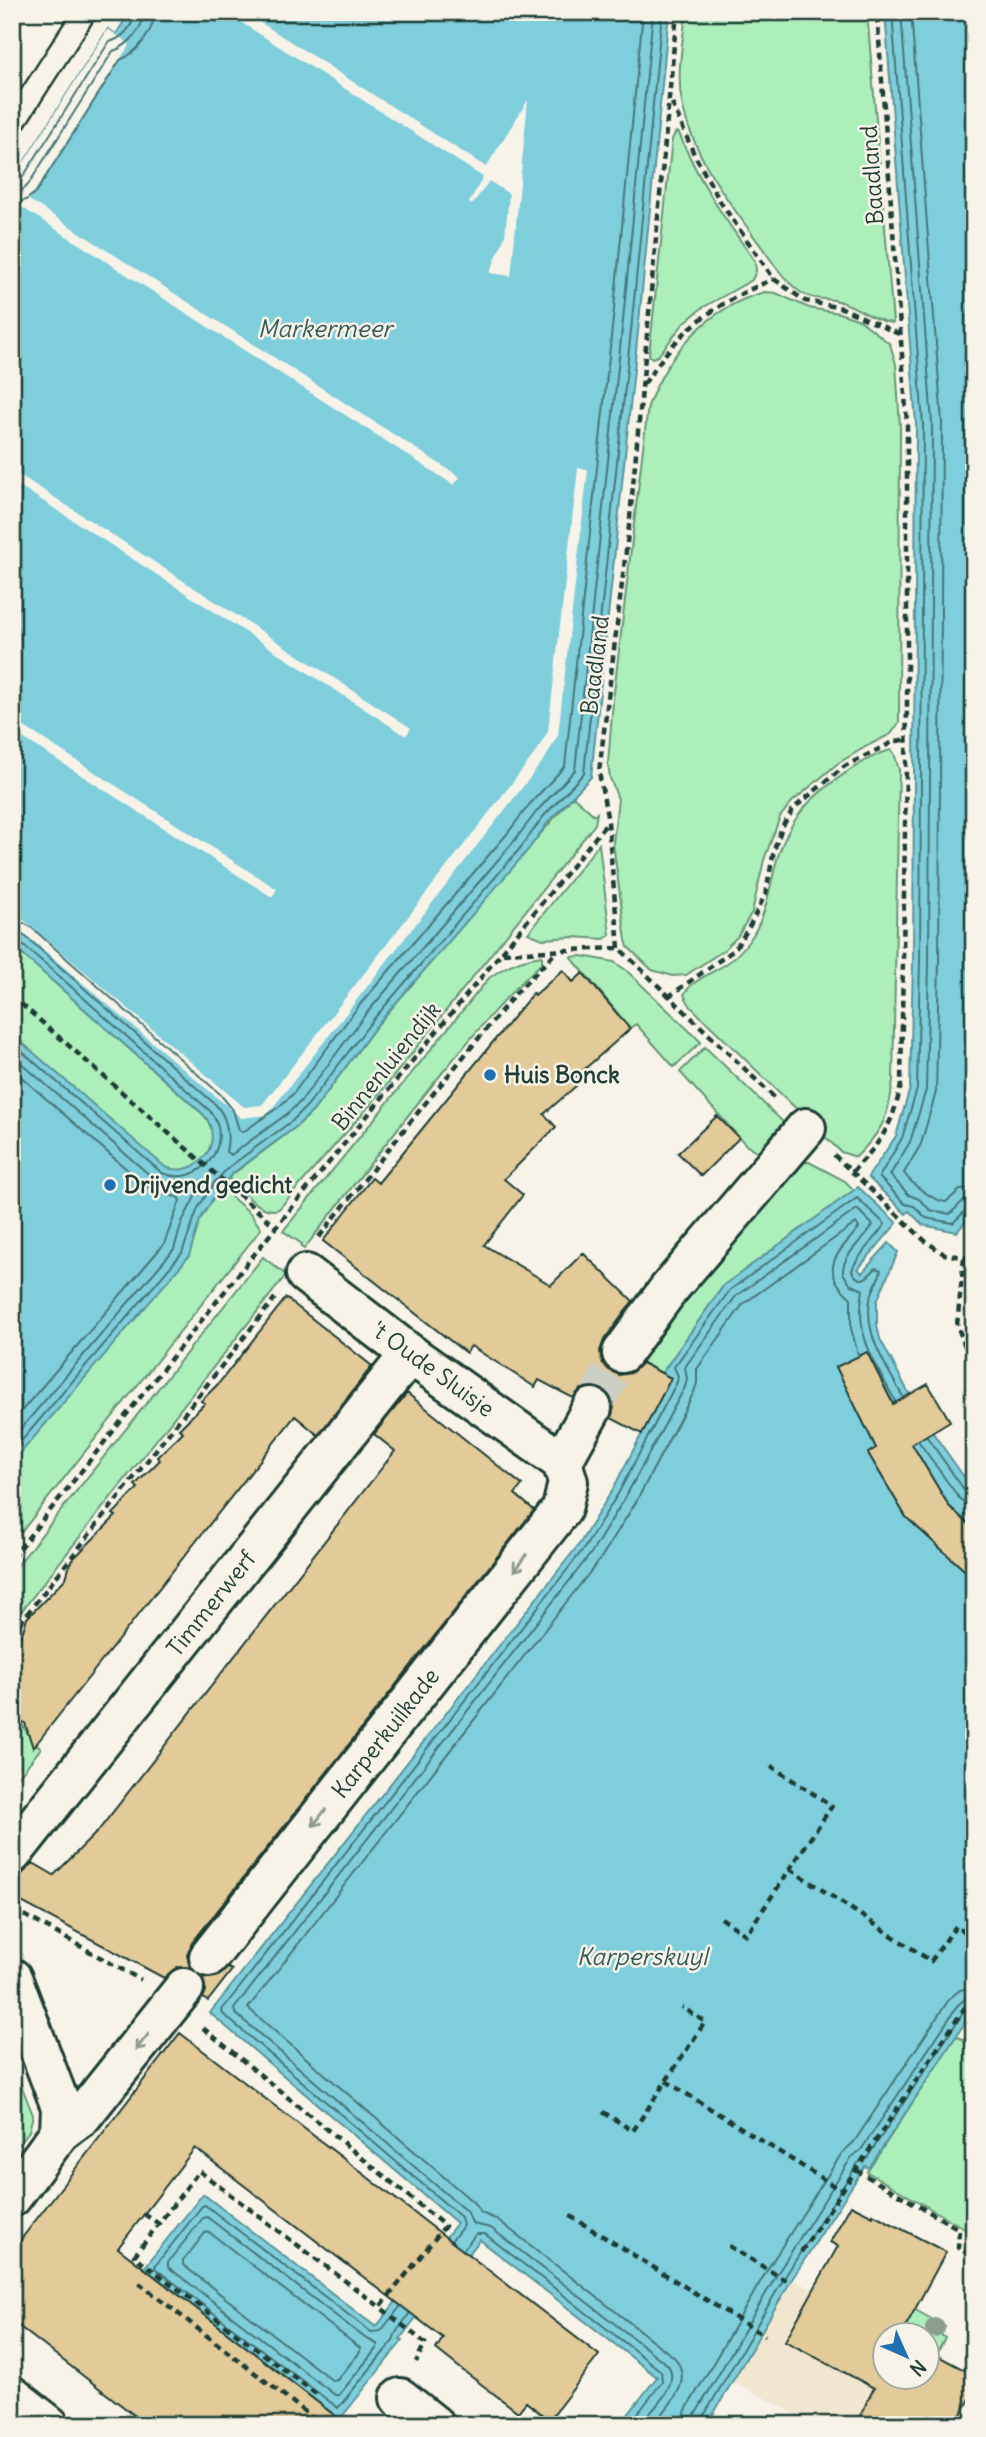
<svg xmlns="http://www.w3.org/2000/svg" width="986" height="2437" viewBox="0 0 986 2437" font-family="Delius,sans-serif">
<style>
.built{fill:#f1e7d0}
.green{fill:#acefba;stroke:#669677;stroke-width:2}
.water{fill:#7fcedc;stroke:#599499;stroke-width:2}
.pier{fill:#f7f3e8}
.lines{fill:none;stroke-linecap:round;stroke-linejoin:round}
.shore{stroke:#457777;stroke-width:2}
.building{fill:#e2ca99;stroke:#1f3d34;stroke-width:2}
.street-tunnel{stroke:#cccfc4;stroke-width:38;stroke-dasharray:38 19;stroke-linecap:butt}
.lane-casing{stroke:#1f3d34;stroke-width:26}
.street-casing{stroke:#1f3d34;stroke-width:44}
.path{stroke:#1f3d34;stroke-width:4.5;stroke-dasharray:7 5;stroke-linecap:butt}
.lane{stroke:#f7f3e8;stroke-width:21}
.street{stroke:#f7f3e8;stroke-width:38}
.tree{fill:#8c9e90}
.oneway{stroke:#8b988e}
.poi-dot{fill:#1f6fb2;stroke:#f7f3e8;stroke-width:2.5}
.labels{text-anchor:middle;stroke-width:5;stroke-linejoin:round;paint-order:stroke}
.street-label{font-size:23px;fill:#1f3d34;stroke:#f7f3e8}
.poi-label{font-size:23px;font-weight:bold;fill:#1f3d34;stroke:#f7f3e8;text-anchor:start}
.water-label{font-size:24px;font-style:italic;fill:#325a56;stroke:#f7f3e8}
</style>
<rect width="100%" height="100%" fill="#f7f3e8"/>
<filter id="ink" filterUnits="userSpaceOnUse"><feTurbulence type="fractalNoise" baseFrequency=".0143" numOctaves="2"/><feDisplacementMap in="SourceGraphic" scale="14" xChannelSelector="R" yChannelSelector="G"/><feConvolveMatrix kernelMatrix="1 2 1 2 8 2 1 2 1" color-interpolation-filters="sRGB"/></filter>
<g filter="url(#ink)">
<path class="built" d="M 792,2279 L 899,2335 L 884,2336 L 886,2425 L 815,2425 L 733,2381 Z"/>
<path class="green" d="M 686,12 L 867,12 L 893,323 C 871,321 856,304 834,300 C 823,298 813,300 803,294 C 786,283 773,263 761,246 C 729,203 693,156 682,103 C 676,73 683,42 686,12 Z
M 676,132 L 679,133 C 699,182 724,218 755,261 L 756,271 L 752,280 L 702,308 L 684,323 L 658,356 L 652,358 L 649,355 L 672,139 Z
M 765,292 L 776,293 L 809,308 L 839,313 L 860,320 L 890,344 L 896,364 L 900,426 L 899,723 L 891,734 L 867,746 L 837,764 L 792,802 L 780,817 L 764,860 L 752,912 L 738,936 L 724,950 L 686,975 L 673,976 L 652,970 L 628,947 L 626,940 L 613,843 L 618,799 L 610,778 L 608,764 L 613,701 L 648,406 C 668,353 708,307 765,292 Z
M 891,750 L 894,753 L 899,770 L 893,1080 C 889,1117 883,1130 856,1157 L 841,1152 L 691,1007 L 684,995 C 690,981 714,972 726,964 C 735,958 742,950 749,941 C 768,915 769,886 778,856 C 783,841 790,826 800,813 C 817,791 863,757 891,750 Z
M 573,796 L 594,815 L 597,813 L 595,824 L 377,1097 L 279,1209 C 260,1215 242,1190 229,1178 L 220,1187 L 251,1214 L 261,1229 L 12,1544 L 12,945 L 205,1116 C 214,1128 215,1141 207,1154 L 229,1177 L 297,1126 L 313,1111 L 377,1025 Z
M 599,844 L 610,935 L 604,939 L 573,937 L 543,939 L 528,933 Z
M 542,956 L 542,963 C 506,995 477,1031 447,1067 C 398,1127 351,1188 304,1249 L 301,1247 L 302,1244 L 283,1231 L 489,978 C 505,966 522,958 542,956 Z
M 582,956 L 614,962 L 626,970 L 701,1042 L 674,1067 L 636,1024 L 630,1028 L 571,957 Z
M 705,1047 L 782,1121 L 787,1130 L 762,1154 L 747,1146 L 680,1072 Z
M 809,1162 L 845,1181 L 855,1191 L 724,1285 L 662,1373 L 637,1360 L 653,1328 L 797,1163 Z
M 263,1257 L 286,1275 L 12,1623 L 12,1572 Z
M 12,1717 C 26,1724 24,1731 32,1740 C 35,1743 38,1745 41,1748 L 12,1785 Z
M 956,2036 L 974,2045 L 974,2210 L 964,2228 L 867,2172 Z
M 12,2062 L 33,2115 L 29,2131 L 12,2153 Z
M 914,2309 L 945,2327 L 941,2335 L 945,2338 L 927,2373 L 926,2336 L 901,2336 Z"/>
<path class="water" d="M 130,12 L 669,12 L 639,322 L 591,777 L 549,821 L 528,850 L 377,1025 L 313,1111 L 297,1126 L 233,1173 L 220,1187 L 200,1220 L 189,1256 L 12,1463 L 12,1034 L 165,1167 C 198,1180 227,1141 203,1114 L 12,945 L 12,181 L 108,29 L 116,34 Z
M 885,12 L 974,12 L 974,1211 L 957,1232 L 923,1225 L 909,1211 L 906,1214 L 868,1177 L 896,1136 L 910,1088 L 913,962 L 916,424 Z
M 858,1187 L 897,1223 L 858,1269 L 862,1273 L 889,1243 L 898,1252 L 877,1301 L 877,1325 L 880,1339 L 921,1416 L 974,1491 L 974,2009 L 869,2168 L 865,2166 L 792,2279 L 707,2425 L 620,2425 L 657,2377 L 480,2240 L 420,2316 L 418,2315 L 400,2339 L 403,2340 L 340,2419 L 144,2268 L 203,2194 L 376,2327 L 457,2223 L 210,2013 L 580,1543 L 613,1489 L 671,1378 L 662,1373 L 724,1285 Z"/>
<path class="pier" d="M 225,12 L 244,12 L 486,167 L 528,100 L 511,276 L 490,273 L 505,236 L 509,194 L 489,181 L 472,205 L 469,203 L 483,177 Z
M 108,29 L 130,44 L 29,200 L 460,477 L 454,485 L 12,201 L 12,181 Z
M 578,468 L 588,469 L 558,735 L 546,757 L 267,1115 L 241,1118 L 12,923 L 12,910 L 244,1107 L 262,1105 L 536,752 L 548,731 Z
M 12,470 L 411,728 L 406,736 L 12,481 Z
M 12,719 L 277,889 L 272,897 L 12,731 Z"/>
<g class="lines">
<path class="shore" d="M 892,12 L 923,424 L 920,962 L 917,1089 L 902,1138 L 879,1177 L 905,1204 L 914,1206 L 926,1218 L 953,1223 L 967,1209 L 974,1207
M 901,12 L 932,423 L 929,962 L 926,1090 L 910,1142 L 890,1175 L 909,1195 L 919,1199 L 930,1210 L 950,1214 L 963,1201 L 974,1198
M 911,12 L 942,423 L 939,962 L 936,1092 L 921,1144 L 904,1173 C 911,1184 934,1201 946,1202 L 960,1190 L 974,1188
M 12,184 L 21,180 L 109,42 C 122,39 133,27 135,12
M 12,192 L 21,191 L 28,185 L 113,51 C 129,46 143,29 144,12
M 12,203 L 26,200 L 36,192 L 120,60 C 138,53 153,32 155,12
M 12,921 L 24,923 L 32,928 L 220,1094 L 233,1110 L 239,1130 L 243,1132 L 280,1106 L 293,1094 L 357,1008 L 507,834 L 529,805 L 565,766 L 613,319 L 643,12
M 12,932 L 25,936 L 216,1105 C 228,1119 230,1134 226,1152 L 231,1155 L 287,1114 L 301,1101 L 365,1015 L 515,840 L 537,811 L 575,770 L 623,320 L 653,12
M 12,941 L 19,942 L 49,967 L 210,1111 C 236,1144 200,1189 162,1173 L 12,1043
M 12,1055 L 153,1178 C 168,1187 181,1187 197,1183 L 200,1187 L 182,1222 L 174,1249 L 12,1439
M 12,1069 L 146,1186 L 161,1194 L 178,1197 L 180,1201 L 164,1244 L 12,1422
M 927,1437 L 965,1491 L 974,1495
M 919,1442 L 959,1498 L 966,1503 L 974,1503
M 12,1452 L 182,1253 L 198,1208 L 214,1183 L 229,1167 L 292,1121 L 307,1106 L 372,1021 L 522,846 L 543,817 L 584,773 L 632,321 L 662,12
M 207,2217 L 365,2338 L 377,2344 L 377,2348 L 339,2395 L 335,2395 L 168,2267 L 168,2262 L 203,2218 Z
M 209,2232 L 360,2348 L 360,2352 L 337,2380 L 333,2381 L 183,2265 L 183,2261 L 205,2233 Z
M 452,2240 L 463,2226 L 461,2217 L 223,2014 L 222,2010 L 585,1547 L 619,1492 L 677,1382 L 678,1376 L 674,1367 L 730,1290 L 857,1198 L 885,1224 C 878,1235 853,1261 852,1271 C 860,1286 868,1277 876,1268 L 881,1270 C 879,1280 872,1290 870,1300 C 864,1336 887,1367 903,1397
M 464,2249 L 476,2234 L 485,2234 L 661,2371 L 662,2382 L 629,2425
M 400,2307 L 381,2331 L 371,2332 L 205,2205 L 202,2206 L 155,2266 L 156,2269 L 338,2408 L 393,2341 L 395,2334 L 409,2314
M 640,2425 C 652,2409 681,2386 668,2365 L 491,2228 L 473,2224 L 466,2211 L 235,2013 L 234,2009 L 592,1552 L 626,1496 L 685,1387 L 687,1379 L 685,1367 L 736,1296 L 857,1209 L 873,1225 C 864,1240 842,1254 843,1273 L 850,1284 L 863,1290 C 854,1335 875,1363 895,1401
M 653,2425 C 669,2405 694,2383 675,2358 L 498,2220 L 481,2213 L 473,2202 L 248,2008 L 601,1558 L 636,1502 L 694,1392 L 697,1383 L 697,1369 L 743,1304 L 856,1223 L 859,1228 C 837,1254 817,1269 851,1298 L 851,1328 L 858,1354
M 682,2425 L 686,2410 L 770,2265 L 842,2153 L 854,2142 L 950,1998 L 960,1990 L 974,1987
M 693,2425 L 695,2415 L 779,2271 L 851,2158 L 861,2150 L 958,2005 L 965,1999 L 974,1998
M 702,2425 L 702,2419 L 786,2275 L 858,2163 L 867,2158 L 965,2010 L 974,2007"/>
</g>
<path class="building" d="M 563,970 L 573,982 L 583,973 L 630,1029 L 571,1081 L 576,1086 L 544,1114 L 556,1127 L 504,1179 L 523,1195 L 484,1245 L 551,1285 L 583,1253 L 633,1301 L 604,1340 L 600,1351 L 602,1362 L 609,1370 L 619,1375 L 631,1373 L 642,1363 L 671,1378 L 642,1434 L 611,1418 L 614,1407 L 611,1397 L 602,1389 L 591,1386 L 581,1389 L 573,1398 L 539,1380 L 535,1387 L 471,1346 L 466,1353 L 323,1241 L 372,1178 L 378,1183 L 533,993 L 535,995 Z
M 717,1116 L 739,1138 L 701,1176 L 678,1153 Z
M 286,1298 L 372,1366 L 318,1435 L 295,1416 L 33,1748 L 25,1723 L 12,1717 L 12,1646 L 22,1634 L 27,1618 L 66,1578 L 71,1561 L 116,1516 L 113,1514 L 138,1488 L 135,1485 L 160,1460 L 157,1457 L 183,1432 L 179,1429 L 205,1403 L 201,1401 L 219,1383 Z
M 867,1352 L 893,1404 L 928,1384 L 950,1421 L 912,1444 L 949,1506 L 974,1529 L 974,1579 L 906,1517 L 868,1453 L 876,1448 L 836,1367 Z
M 407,1393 L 522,1485 L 515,1494 L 534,1510 L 192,1943 L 187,1955 L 190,1968 L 177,1967 L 164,1978 L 12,1897 L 12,1884 L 33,1863 L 54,1875 L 98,1831 L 395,1451 L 374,1434 Z
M 228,1968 L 232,1970 L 208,2001 L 203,1998 L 206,1991 L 202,1977 L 216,1977 Z
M 180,2033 L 599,2355 L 549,2420 L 526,2402 L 518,2412 L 465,2372 L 436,2349 L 443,2338 L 195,2148 L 118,2248 L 347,2425 L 147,2425 L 12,2321 L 12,2251 Z
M 851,2205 L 873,2216 L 873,2214 L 946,2252 L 901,2335 L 885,2335 L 885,2377 L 927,2377 L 927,2350 L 974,2375 L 974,2392 L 955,2425 L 876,2425 L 860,2416 L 874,2388 L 785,2341 L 838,2246 L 830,2242 Z"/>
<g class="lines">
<path class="street-tunnel" d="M 592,1408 L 622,1353"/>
<defs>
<path id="lane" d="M 12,125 L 85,12"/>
<g id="street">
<path d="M 622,1353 L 668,1290 L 806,1128"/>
<path d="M 562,1462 L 592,1408"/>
<path id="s1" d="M 12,1854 L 410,1354"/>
<path id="s2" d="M 209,1957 L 562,1509 L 568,1482 L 562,1462 L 410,1354 L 306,1274"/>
<path d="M 12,1978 L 61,2107 L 60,2132 L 12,2197"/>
<path d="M 60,2132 L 82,2116 L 184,1988"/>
<path d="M 12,2396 L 49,2425"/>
<path d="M 400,2398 L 434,2425"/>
</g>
</defs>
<use href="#lane" class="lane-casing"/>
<use href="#street" class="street-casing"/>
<path class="path" d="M 672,103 L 694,154 L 721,203 L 774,279 L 805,301 L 842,308 L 901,335
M 644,384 C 653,371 663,356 674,344 C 701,314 737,294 774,279
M 619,948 L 608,822 L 599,772 L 630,518 L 677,12
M 502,952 L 607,823
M 12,996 L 276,1227
M 668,997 L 734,950 L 748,929 L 766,893 L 774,850 L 782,827 L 794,808 L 845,766 L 893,742 L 906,739
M 834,1155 L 924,1240 L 944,1254 L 974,1259
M 852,1172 C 881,1142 892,1127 901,1085 L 907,703 L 907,423 L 877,12
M 319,1237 L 419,1111 L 515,994 L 557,951
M 964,1258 L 957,1325 L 974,1370
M 12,1558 L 276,1227 L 501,953 L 619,948 L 777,1100
M 12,1633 L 275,1298
M 790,1869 L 931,1961 L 956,1926 L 974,1938
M 12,1912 L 26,1916 L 141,1980
M 721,1918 L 746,1935 L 832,1806 L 771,1766
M 203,2028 L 445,2226 L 380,2307 L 425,2343 L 416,2362
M 666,2081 L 842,2191
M 603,2112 L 633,2131 L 705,2022 L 682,2007
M 856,2170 L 959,2229 L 958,2248 L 974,2257
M 144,2214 L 159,2224
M 570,2216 L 765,2336
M 729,2246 L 790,2283
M 801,2252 L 974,1994
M 139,2283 L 322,2425
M 316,2394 L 134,2256 L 199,2171 L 380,2307"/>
<use href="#lane" class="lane"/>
<use href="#street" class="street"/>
</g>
<circle class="tree" cx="935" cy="2328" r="10"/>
<defs><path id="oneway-shaft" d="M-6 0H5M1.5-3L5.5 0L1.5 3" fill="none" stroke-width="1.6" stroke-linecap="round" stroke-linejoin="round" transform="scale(1.75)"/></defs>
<g class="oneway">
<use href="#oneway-shaft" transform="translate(520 1563) rotate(128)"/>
<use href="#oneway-shaft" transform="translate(319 1818) rotate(128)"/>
<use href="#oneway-shaft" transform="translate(142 2042) rotate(129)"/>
</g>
</g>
<g class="poi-dot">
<circle cx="490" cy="1075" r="7"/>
<circle cx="110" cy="1185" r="7"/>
</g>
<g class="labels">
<g class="street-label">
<text transform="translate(872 175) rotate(-94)" y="8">Baadland</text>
<text transform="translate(595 665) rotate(-83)" y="8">Baadland</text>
<text transform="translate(386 1066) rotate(-51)" y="8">Binnenluiendijk</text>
<text transform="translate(433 1369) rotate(36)" y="8">'t Oude Sluisje</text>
<text dy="8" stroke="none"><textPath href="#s1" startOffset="320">Timmerwerf</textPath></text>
<text dy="8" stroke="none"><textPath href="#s2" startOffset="285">Karperkuilkade</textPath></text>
</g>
<g class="poi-label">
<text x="504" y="1083">Huis Bonck</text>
<text x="124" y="1193">Drijvend gedicht</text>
</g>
<g class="water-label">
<text x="325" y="337">Markermeer</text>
<text x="642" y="1965">Karperskuyl</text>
</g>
</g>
<rect width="986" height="2437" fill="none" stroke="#f7f3e8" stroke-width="42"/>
<rect x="21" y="21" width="944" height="2395" fill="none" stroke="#1f3d34" stroke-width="2.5" filter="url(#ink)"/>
<g transform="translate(906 2356) rotate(135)"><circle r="33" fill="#f7f3e8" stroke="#a1aaa0" stroke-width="2"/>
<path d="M0-5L12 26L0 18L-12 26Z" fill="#1f6fb2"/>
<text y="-10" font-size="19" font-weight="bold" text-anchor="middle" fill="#1f3d34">N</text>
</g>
</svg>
